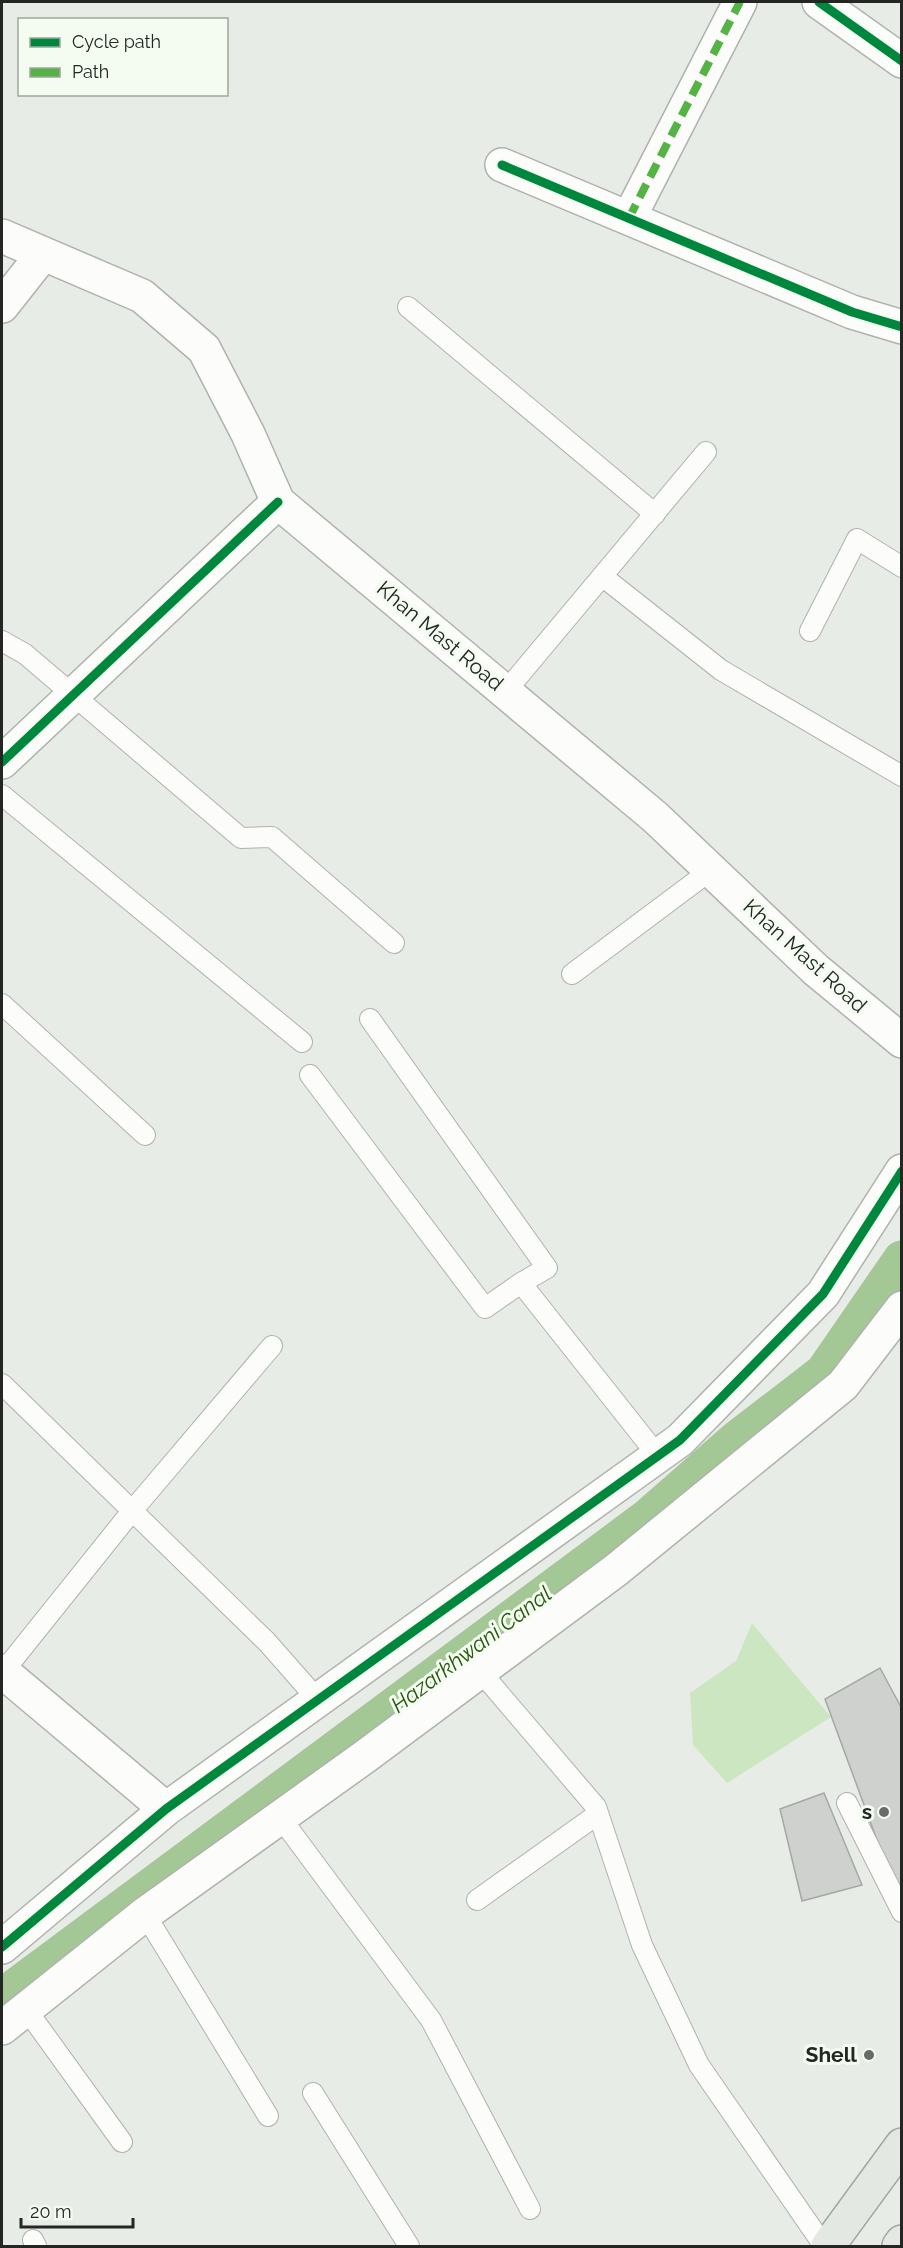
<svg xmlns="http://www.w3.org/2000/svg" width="903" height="2248" viewBox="0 0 903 2248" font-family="Raleway,sans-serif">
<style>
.green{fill:#cce6c2}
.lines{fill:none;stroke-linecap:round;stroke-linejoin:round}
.canal{stroke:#a3c895;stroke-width:39}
.building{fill:#ced1cd;stroke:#a5a8a4;stroke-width:1.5}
.service-casing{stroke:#afb2ae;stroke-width:22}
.minor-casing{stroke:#afb2ae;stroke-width:36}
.secondary-casing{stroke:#afb2ae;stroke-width:36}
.primary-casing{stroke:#a0a99c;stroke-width:36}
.service{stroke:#fcfcfb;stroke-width:20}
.minor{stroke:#fcfcfb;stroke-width:33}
.secondary{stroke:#fcfcfb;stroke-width:33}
.primary{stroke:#e4e8e2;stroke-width:33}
.quiet{stroke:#55b245;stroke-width:8;stroke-dasharray:15 8;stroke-linecap:butt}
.cycleway-casing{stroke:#f4fbf1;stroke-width:13}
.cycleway{stroke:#00873e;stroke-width:9}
.poi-dot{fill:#686b67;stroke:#f4fbf1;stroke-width:2}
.labels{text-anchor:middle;stroke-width:6;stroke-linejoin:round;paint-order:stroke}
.street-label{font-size:21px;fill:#232622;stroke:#f4fbf1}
.poi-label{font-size:21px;font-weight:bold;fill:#232622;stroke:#f4fbf1;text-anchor:end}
.water-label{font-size:22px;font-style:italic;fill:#27560d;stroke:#f4fbf1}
</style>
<rect width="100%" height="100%" fill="#e8ece6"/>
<path class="green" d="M 752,1623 L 831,1717 L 727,1783 L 693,1745 L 690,1693 L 736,1661 Z"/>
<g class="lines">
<path class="canal" d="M 2,1998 L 648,1518 L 737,1440 L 824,1373 L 902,1260"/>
</g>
<path class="building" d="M 880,1668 L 902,1709 L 902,1908 L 825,1699 Z
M 824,1793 L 862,1885 L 802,1901 L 780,1809 Z"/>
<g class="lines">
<defs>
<path id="service" d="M 408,307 L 655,514
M 602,576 L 721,670 L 902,776
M 810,631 L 857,539 L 902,567
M 2,641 L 25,654 L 241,838 L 272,837 L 394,943
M 506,691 L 706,452
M 2,795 L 302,1042
M 572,974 L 711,870
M 2,1004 L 145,1135
M 370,1019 L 547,1268 L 521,1283
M 310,1075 L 485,1308 L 521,1283 L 658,1456
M 2,1384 L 267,1642 L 318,1700
M 480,1671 L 596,1807 L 642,1945 L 699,2065 L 824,2246
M 3,1672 L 132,1511 L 272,1346
M 847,1803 L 902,1912
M 280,1817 L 431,2020 L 530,2209
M 477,1900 L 598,1814
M 145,1914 L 268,2116
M 26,2009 L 122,2142
M 313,2093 L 409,2246
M 33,2240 L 36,2246"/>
<path id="minor" d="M 819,2 L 902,61
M 502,165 L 852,312 L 902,327
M 629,218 L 740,2
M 2,306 L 43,254
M 2,762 L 278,502
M 2,1671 L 166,1809
M 2,1947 L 166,1809 L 680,1440 L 823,1294 L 902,1171
M 2,2028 L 145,1914 L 363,1758 L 616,1570 L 843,1385 L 902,1308"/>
<path id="secondary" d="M 2,236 L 142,296 L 204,349 L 248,434 L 278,502 L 655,817 L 816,970 L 902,1041"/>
<path id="primary" d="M 828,2246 L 902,2145
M 899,2246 L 902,2242"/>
</defs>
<use href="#service" class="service-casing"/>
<use href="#minor" class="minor-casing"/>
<use href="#secondary" class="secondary-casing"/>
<use href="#primary" class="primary-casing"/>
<use href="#service" class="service"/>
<use href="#minor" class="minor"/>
<use href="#secondary" class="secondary"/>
<use href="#primary" class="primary"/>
<path class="quiet" d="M 629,218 L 740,2"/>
<defs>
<path id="cycleway" d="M 819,2 L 902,61
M 502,165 L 852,312 L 902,327
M 2,762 L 278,502
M 2,1947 L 166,1809 L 680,1440 L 823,1294 L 902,1171"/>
</defs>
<use href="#cycleway" class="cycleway-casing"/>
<use href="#cycleway" class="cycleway"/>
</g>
<g class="poi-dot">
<circle cx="884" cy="1812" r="6"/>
<circle cx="869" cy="2055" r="6"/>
</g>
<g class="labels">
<g class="street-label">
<text transform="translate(440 636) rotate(40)" y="7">Khan Mast Road</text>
<text transform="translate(805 956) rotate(42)" y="7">Khan Mast Road</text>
</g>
<g class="poi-label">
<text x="872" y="1819">s</text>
<text x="857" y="2062">Shell</text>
</g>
<g class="water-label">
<text transform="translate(471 1649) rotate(-37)" y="8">Hazarkhwani Canal</text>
</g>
</g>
<rect width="903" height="2248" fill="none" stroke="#232622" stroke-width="6"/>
<rect x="18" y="18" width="210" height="78" fill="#f4fbf1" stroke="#a0a69e" stroke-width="1.5"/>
<rect x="30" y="38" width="30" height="9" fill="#00873e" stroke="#a0a69e" stroke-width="1.5"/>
<text x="72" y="48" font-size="18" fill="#232622">Cycle path</text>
<rect x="30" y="68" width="30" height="9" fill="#55b245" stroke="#a0a69e" stroke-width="1.5"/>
<text x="72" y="78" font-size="18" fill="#232622">Path</text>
<path d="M21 2218v9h112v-9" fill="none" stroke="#232622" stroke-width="3"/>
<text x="30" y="2218" font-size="18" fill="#232622" stroke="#f4fbf1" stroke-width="4.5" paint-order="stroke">20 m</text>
</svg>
